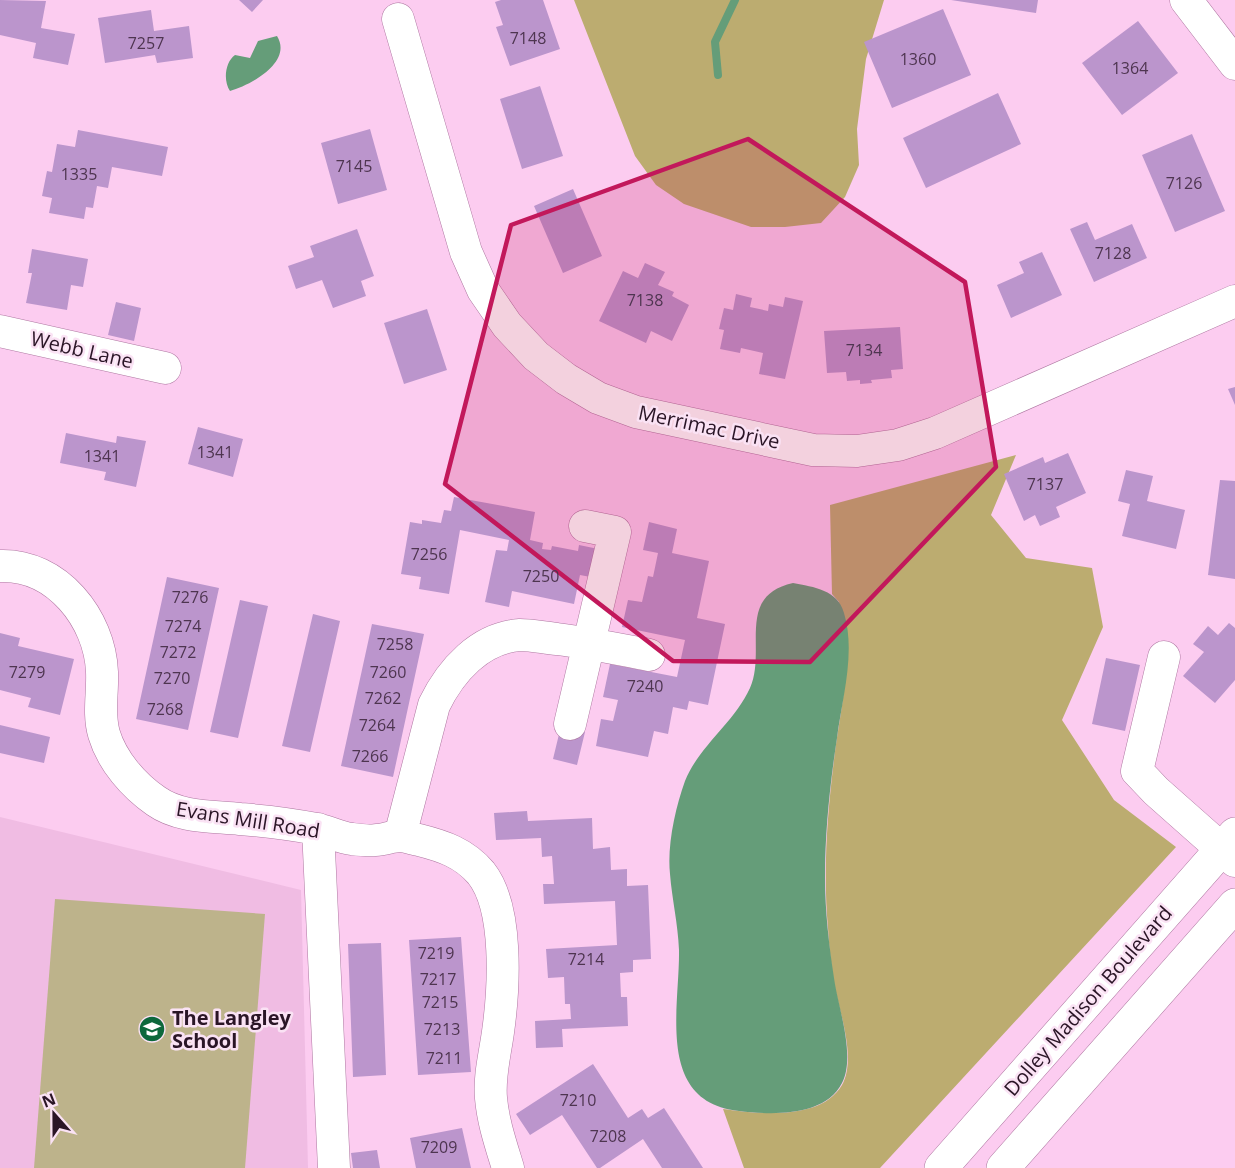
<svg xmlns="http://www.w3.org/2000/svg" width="1235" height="1168" viewBox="0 0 1235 1168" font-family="'Open Sans',sans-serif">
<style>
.built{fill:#f0bce3}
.green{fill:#bdb38b}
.forest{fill:#bcac70}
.water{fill:#659d79}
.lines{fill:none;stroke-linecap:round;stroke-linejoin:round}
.stream{stroke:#659d79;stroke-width:8}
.building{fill:#bb95cc}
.minor-casing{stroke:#ae77a1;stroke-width:33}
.major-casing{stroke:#ae77a1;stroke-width:34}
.minor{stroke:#fff;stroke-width:32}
.major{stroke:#fff;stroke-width:33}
.marked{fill:#c2185b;fill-opacity:0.2;stroke:#c2185b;stroke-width:4.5;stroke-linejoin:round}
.labels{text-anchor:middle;stroke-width:5;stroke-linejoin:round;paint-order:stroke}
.number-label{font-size:16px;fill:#4e3550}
.street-label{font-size:20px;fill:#2a1526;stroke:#fae2f4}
.poi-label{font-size:20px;font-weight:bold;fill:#2a1526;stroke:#fae2f4;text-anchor:start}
</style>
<rect width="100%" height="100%" fill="#fcccf0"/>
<path class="built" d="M 0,817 L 301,890 L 308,1168 L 0,1168 Z"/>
<path class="green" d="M 55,899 L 265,914 L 245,1168 L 34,1168 Z"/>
<path class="forest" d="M 574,0 L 884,0 L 866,59 L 857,129 L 859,165 L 845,197 L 821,223 L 785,227 L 751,227 L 684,204 L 656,185 L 635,156 Z
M 1016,455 L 991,515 L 1026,558 L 1092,568 L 1103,627 L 1062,720 L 1114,800 L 1176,847 L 880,1168 L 744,1168 L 723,1109 C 758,1114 821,1121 842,1085 C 857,1058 839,1011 834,983 C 831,965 829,946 828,928 C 823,873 827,816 834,760 C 837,733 843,706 845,679 C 848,657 841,625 839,602 L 832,594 L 830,505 Z"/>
<path class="water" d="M 277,36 C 293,62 251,85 230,91 C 223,81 225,62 235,55 L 250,58 L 258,41 Z
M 793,583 C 814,587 838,590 844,613 C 856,652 842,699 837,738 C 830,784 825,831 825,877 C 825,911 829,945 834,978 C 838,1007 856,1056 842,1083 C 825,1117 771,1115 739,1111 C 655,1102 680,1007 679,950 C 678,924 672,899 670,874 C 667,846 675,809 685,781 C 699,746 734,723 750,688 C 767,650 735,596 793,583 Z"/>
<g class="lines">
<path class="stream" d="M 718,75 L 715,42 L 735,0"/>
</g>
<path class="building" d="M 0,0 L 46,1 L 41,28 L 75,34 L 68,65 L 33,58 L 36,43 L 0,35 Z
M 239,0 L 263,0 L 252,12 Z
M 501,0 L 543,0 L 560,49 L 510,66 L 496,27 L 503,25 L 495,2 Z
M 951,0 L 1038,0 L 1036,13 Z
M 943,9 L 971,75 L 892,108 L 864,42 Z
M 151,10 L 154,31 L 189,26 L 193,58 L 157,63 L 155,55 L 105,63 L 98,18 Z
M 1138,21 L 1178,73 L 1122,115 L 1082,63 Z
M 540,86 L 563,156 L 522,169 L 500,99 Z
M 998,93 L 1021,144 L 926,188 L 903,138 Z
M 370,129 L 387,190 L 338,204 L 321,143 Z
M 78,130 L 168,147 L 162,176 L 112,167 L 108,188 L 97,186 L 93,208 L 86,207 L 84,219 L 49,213 L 52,198 L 42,196 L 47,171 L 52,172 L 57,144 L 75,147 Z
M 1192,134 L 1225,211 L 1175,232 L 1142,155 Z
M 573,189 L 602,256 L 563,273 L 534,206 Z
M 1087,222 L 1095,240 L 1132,224 L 1147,258 L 1094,282 L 1070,229 Z
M 357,229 L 374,276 L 361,281 L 366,296 L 333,308 L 322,280 L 296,289 L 288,266 L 314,257 L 310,246 Z
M 32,249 L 88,259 L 83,287 L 71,285 L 67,310 L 26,303 L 32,273 L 28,273 Z
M 1042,252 L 1062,295 L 1011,318 L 997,285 L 1024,273 L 1019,262 Z
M 645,263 L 665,272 L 658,285 L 674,292 L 672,296 L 689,305 L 672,341 L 651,331 L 646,343 L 599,321 L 623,271 L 638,278 Z
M 736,294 L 752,298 L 750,307 L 768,311 L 769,304 L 783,307 L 785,297 L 803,301 L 785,379 L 759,374 L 763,353 L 741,348 L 740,353 L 720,349 L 724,330 L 719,329 L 724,308 L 733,310 Z
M 116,302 L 141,308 L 134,341 L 108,335 Z
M 427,309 L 447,370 L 404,384 L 384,323 Z
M 900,327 L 903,369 L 891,370 L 892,378 L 871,380 L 872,383 L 860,384 L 860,380 L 847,381 L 846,372 L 827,373 L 824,331 Z
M 1235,387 L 1235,405 L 1228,389 Z
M 198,427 L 243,439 L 233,477 L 188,464 Z
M 66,433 L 116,443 L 117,436 L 146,441 L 136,487 L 104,480 L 106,472 L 60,463 Z
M 1068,453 L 1086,493 L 1056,507 L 1060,517 L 1040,526 L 1035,515 L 1024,521 L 1004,474 L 1043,457 L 1045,463 Z
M 1126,470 L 1153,476 L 1147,501 L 1185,510 L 1176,549 L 1122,536 L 1130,504 L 1118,501 Z
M 1220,480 L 1235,481 L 1235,579 L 1208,575 Z
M 454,497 L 535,512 L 530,540 L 543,543 L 542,549 L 551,550 L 552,546 L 578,551 L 579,545 L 608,551 L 601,579 L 580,575 L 574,604 L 512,591 L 509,607 L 485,602 L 496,550 L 507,551 L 509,540 L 460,530 L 449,594 L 419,589 L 421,577 L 401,574 L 410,522 L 422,524 L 422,520 L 441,523 L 444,510 L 451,511 Z
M 649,522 L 677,529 L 672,553 L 709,561 L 697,618 L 725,624 L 708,705 L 689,701 L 687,710 L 673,707 L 668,734 L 654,731 L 648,757 L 596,746 L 601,719 L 613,721 L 618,700 L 603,697 L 610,664 L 677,677 L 685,640 L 622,627 L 628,600 L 642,602 L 648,576 L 653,577 L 658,553 L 643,550 Z
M 167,577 L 219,588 L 188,730 L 136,719 Z
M 240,600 L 268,606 L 238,738 L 210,732 Z
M 313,614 L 340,621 L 310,752 L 282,746 Z
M 1229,623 L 1235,628 L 1235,680 L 1215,703 L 1183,676 L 1204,652 L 1193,644 L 1208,626 L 1218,635 Z
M 372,624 L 424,634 L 393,777 L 341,766 Z
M 0,633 L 20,638 L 18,646 L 74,659 L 60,715 L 28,707 L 31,698 L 0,690 Z
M 1106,658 L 1140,665 L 1125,731 L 1092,724 Z
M 0,725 L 50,737 L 44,763 L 0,753 Z
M 561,726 L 585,732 L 577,765 L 553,759 Z
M 527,811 L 528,821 L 592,818 L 593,849 L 610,847 L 611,870 L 627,869 L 627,886 L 648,885 L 651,959 L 633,960 L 633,972 L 620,973 L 621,997 L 627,997 L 628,1026 L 562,1029 L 563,1047 L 536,1048 L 535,1021 L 571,1019 L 570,1004 L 565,1004 L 564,977 L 548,978 L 546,949 L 617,945 L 615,901 L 544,904 L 543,884 L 554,884 L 552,856 L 542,857 L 541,838 L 496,840 L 494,813 Z
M 461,937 L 471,1072 L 418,1075 L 409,940 Z
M 381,943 L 386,1075 L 353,1077 L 348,944 Z
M 593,1064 L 628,1118 L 642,1109 L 648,1118 L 664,1108 L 703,1168 L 662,1168 L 643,1139 L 600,1168 L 597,1168 L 562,1115 L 530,1135 L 516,1114 Z
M 462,1128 L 471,1168 L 416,1168 L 410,1138 Z
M 377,1150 L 380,1168 L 353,1168 L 351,1153 Z"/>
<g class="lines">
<defs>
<path id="minor" d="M 1186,0 L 1235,64
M 398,19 L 466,252 L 483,290 L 507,325 L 536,356 L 566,379 L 598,398 L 636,412 L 813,450 L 857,451 L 898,445 L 935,433 L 1235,301
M 0,331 L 165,368
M 0,566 C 57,564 100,619 102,672 C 103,693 98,714 104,734 C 112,761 134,786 156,801 C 180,818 212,816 240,819 C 265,821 291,824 316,829 C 328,831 340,838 352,839 C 360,840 369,841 376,840 C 384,840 392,836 400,836 C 406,836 413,839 419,840 C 443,846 464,853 481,873 C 509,908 504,989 498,1032 C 495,1054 489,1076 491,1098 C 493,1122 501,1145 508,1168
M 1164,657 L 1137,771 L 1156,791 L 1235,861
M 570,724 L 615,532 L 585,526
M 318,829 L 334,1168
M 400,836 L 434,705 C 451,670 480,638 520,635 C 532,635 545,638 557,639 C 588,643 618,649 649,655"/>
<path id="major" d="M 941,1168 L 1235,834
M 1003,1168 L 1235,905"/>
</defs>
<use href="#minor" class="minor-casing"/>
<use href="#major" class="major-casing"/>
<use href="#minor" class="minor"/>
<use href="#major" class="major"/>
</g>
<path class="marked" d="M 748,139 L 965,282 L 996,467 L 810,662 L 673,661 L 445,484 L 511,225 Z"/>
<defs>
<symbol id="school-disc" viewBox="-11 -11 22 22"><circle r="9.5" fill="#0d683c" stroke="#fae2f4"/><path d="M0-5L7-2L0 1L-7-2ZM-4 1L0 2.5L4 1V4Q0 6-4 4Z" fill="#fff"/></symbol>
</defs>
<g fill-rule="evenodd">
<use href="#school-disc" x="137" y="1014" width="30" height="30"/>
</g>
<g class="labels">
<g class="number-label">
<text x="528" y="44">7148</text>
<text x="146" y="49">7257</text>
<text x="918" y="65">1360</text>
<text x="1130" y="74">1364</text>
<text x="354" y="172">7145</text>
<text x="79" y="180">1335</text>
<text x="1184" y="189">7126</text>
<text x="1113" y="259">7128</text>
<text x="645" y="306">7138</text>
<text x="864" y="356">7134</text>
<text x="215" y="458">1341</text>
<text x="102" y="462">1341</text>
<text x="1045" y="490">7137</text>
<text x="429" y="560">7256</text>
<text x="541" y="582">7250</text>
<text x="190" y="603">7276</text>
<text x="183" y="632">7274</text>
<text x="395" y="650">7258</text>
<text x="178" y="658">7272</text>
<text x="27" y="678">7279</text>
<text x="388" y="678">7260</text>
<text x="172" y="684">7270</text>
<text x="645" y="692">7240</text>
<text x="383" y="704">7262</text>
<text x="165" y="715">7268</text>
<text x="377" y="731">7264</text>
<text x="370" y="762">7266</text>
<text x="436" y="959">7219</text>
<text x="586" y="965">7214</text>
<text x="438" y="985">7217</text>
<text x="440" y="1008">7215</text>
<text x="442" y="1035">7213</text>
<text x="444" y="1064">7211</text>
<text x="578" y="1106">7210</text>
<text x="608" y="1142">7208</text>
<text x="439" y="1153">7209</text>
</g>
<g class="street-label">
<text transform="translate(82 350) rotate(13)" y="7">Webb Lane</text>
<text transform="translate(709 427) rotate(12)" y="7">Merrimac Drive</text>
<text transform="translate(248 820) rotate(9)" y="7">Evans Mill Road</text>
<text transform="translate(1088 1001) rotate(-49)" y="7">Dolley Madison Boulevard</text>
</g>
<g class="poi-label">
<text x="172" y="1025">The Langley<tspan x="172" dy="23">School</tspan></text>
</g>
</g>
<g transform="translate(54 1114) rotate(339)" stroke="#fae2f4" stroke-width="4.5" paint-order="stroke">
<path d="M0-4.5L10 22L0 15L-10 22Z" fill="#2a1526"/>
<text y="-9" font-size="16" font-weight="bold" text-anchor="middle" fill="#2a1526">N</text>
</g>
</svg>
